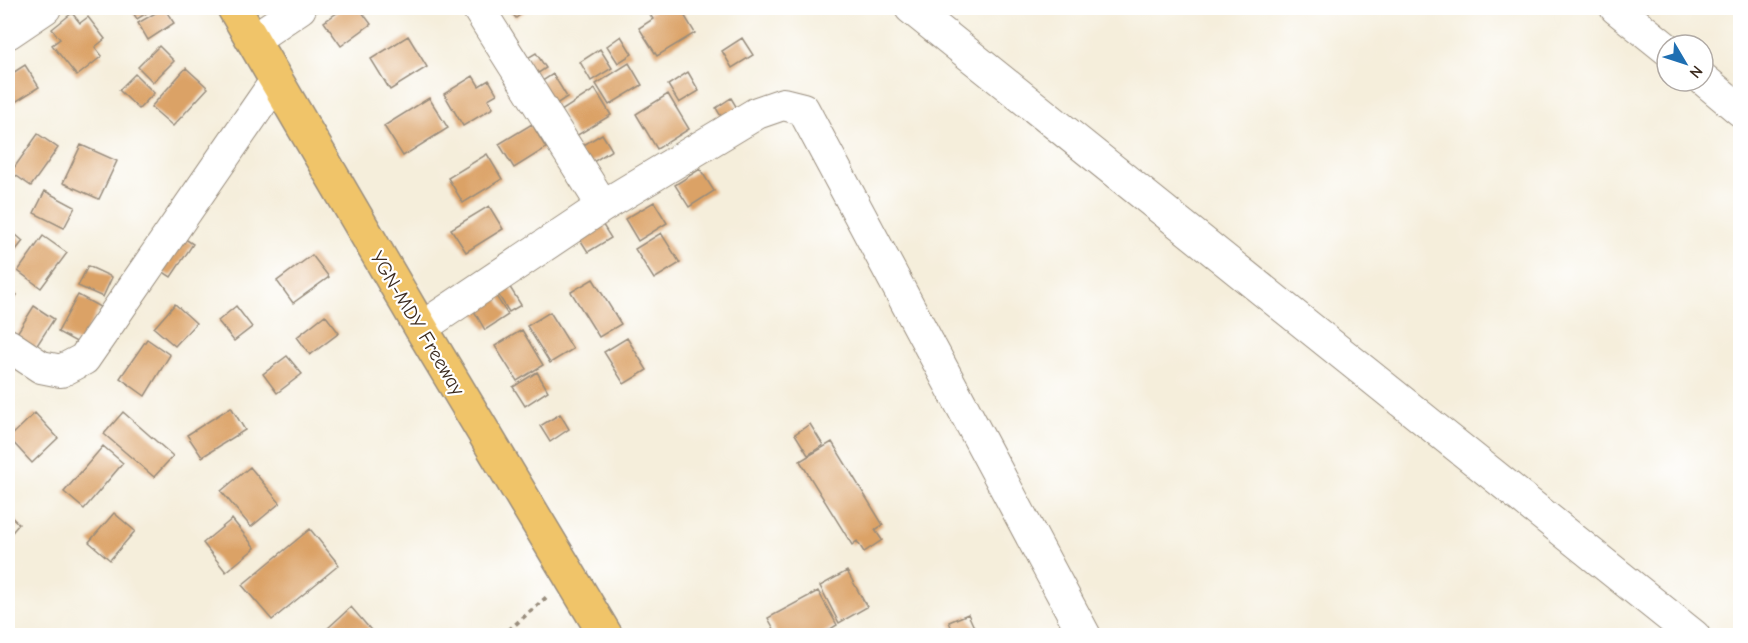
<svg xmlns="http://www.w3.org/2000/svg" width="1748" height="643" viewBox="0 0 1748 643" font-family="'Comic Neue',sans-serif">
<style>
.building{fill:#dba266}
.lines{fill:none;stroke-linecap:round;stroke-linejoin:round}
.minor-casing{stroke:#988c7c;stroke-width:34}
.major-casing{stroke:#988c7c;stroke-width:36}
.path{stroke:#988c7c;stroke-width:4;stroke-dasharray:4.5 4.5;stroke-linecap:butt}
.minor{stroke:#fff;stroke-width:32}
.major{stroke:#f0c469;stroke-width:33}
.labels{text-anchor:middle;stroke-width:4.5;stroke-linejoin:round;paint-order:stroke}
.street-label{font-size:20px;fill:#3b2a1e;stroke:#fff}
</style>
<rect width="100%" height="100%" fill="#fff"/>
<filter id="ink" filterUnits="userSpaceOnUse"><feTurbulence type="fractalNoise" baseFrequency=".0167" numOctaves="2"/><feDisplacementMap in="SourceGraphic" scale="12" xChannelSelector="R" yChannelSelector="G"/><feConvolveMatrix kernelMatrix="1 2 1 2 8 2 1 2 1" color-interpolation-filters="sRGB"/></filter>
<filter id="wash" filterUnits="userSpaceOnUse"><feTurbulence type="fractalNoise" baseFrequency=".008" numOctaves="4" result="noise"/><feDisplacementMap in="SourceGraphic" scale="24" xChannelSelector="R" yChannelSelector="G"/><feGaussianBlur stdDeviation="1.35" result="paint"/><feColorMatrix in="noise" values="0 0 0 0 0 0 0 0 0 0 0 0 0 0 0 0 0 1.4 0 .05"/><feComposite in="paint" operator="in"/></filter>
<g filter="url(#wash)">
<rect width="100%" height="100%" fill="#f5eedb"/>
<g id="blocks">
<path class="building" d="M 8,8 L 18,8 L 8,15 Z
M 130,8 L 155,8 L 137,19 Z
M 164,8 L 174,23 L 148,40 L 138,23 Z
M 344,8 L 359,8 L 371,24 L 341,46 L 324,22 Z
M 507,8 L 529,8 L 516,18 Z
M 659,8 L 667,10 L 680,8 L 695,33 L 657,56 L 639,28 L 653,19 L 649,13 Z
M 72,13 L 80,23 L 88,17 L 105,39 L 95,47 L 102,56 L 77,76 L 52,45 L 60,39 L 52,29 Z
M 408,36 L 427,67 L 390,90 L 371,59 Z
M 621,36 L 632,54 L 618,63 L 607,46 Z
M 742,38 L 753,55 L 732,68 L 722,51 Z
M 159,46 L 174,61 L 153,82 L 138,67 Z
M 600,49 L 612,68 L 591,81 L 580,62 Z
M 536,53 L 546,68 L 526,81 L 516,65 Z
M 629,63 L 642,85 L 609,105 L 596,84 Z
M 25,65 L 39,87 L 9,106 L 8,76 Z
M 186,68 L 208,88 L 173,126 L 151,107 Z
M 688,72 L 699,91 L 679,103 L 668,85 Z
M 135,74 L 154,93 L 139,109 L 119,90 Z
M 553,74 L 567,97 L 547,110 L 533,87 Z
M 473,76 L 479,86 L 489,80 L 497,94 L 488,99 L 493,108 L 463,126 L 444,94 Z
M 595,89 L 611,115 L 576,136 L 561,111 Z
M 668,94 L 689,129 L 657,149 L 636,114 Z
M 429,98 L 448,128 L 403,156 L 384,126 Z
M 731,98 L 740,113 L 725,123 L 716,108 Z
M 532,124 L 546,148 L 514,168 L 499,144 Z
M 38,134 L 58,148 L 31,186 L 11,172 Z
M 602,134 L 612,150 L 587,166 L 577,149 Z
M 81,145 L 117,161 L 99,199 L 63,183 Z
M 487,154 L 502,179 L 463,203 L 448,178 Z
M 700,169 L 714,191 L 689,207 L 675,185 Z
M 45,191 L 75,207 L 64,228 L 34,213 Z
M 654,202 L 667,223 L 638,241 L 625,219 Z
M 489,206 L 503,229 L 466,252 L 451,229 Z
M 596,214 L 611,238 L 588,252 L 573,228 Z
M 8,228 L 23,241 L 8,260 Z
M 173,231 L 193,244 L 171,277 L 151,264 Z
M 661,233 L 680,263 L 654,279 L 635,249 Z
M 43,236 L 67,253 L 41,288 L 18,271 Z
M 312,255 L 329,277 L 293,303 L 277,281 Z
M 88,266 L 112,277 L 103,297 L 78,286 Z
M 593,279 L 621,324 L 599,337 L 571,292 Z
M 506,281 L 521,305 L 509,312 L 494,288 Z
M 8,288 L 17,295 L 8,308 Z
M 491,288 L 508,315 L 485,330 L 469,302 Z
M 78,295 L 100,307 L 80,344 L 58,332 Z
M 175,304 L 196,323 L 175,346 L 154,328 Z
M 34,306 L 54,319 L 34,350 L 14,338 Z
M 236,306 L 252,327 L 234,341 L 218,321 Z
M 550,312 L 573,349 L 550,363 L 527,326 Z
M 325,315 L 339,333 L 310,355 L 297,337 Z
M 522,330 L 543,365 L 517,381 L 495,346 Z
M 627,338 L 647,370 L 624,384 L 604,352 Z
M 147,339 L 170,355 L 145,396 L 120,378 Z
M 287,356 L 302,374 L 277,393 L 263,374 Z
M 537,372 L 548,391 L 525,406 L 513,387 Z
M 231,407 L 245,430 L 202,457 L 187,435 Z
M 123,412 L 173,456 L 154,477 L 104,434 Z
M 35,413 L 58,438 L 32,463 L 9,438 Z
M 560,414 L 569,429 L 550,442 L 540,426 Z
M 810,424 L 823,445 L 808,455 L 795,434 Z
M 832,442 L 883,525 L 875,530 L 882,540 L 864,552 L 857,541 L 852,545 L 800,461 Z
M 103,446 L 123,463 L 84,509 L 64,492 Z
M 250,467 L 280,503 L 251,527 L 221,491 Z
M 114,513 L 135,531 L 110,560 L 89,542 Z
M 8,514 L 19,524 L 8,537 Z
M 232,519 L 255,548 L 226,572 L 203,543 Z
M 310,529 L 339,565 L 272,620 L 242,585 Z
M 847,571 L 867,607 L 839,623 L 820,586 Z
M 818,591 L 837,625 L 819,636 L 778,636 L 768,618 Z
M 351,607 L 376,636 L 335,636 L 328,628 Z
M 968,614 L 978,636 L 955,636 L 949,622 Z"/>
</g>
</g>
<g filter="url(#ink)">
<use href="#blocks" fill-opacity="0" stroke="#988c7c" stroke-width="1.5"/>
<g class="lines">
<defs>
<path id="minor" d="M 478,8 L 603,206
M 911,8 L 1694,636
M 1616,8 L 1667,49
M 8,33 L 45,8
M 254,39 L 300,8
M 1703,79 L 1740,110
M 421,328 L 603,206 L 757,113 L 783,104 L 803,109 L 1085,636
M 8,345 L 41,367 L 61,371 L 84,359 L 276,81"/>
<path id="major" d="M 234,8 L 421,328 L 606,636"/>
</defs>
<use href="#minor" class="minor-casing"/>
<use href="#major" class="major-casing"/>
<path class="path" d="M 502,636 L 549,595"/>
<use href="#minor" class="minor"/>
<use href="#major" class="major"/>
</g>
</g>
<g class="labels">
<g class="street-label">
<text transform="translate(418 323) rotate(59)" y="7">YGN-MDY Freeway</text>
</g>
</g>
<rect width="1748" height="643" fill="none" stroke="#fff" stroke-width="30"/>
<g transform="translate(1685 63) rotate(129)"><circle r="28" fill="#ffffff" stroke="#b1aaa5" stroke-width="1.5"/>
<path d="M0-4.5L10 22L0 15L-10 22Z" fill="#1f6fb2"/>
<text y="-9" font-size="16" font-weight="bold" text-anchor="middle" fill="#3b2a1e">N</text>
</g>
</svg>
